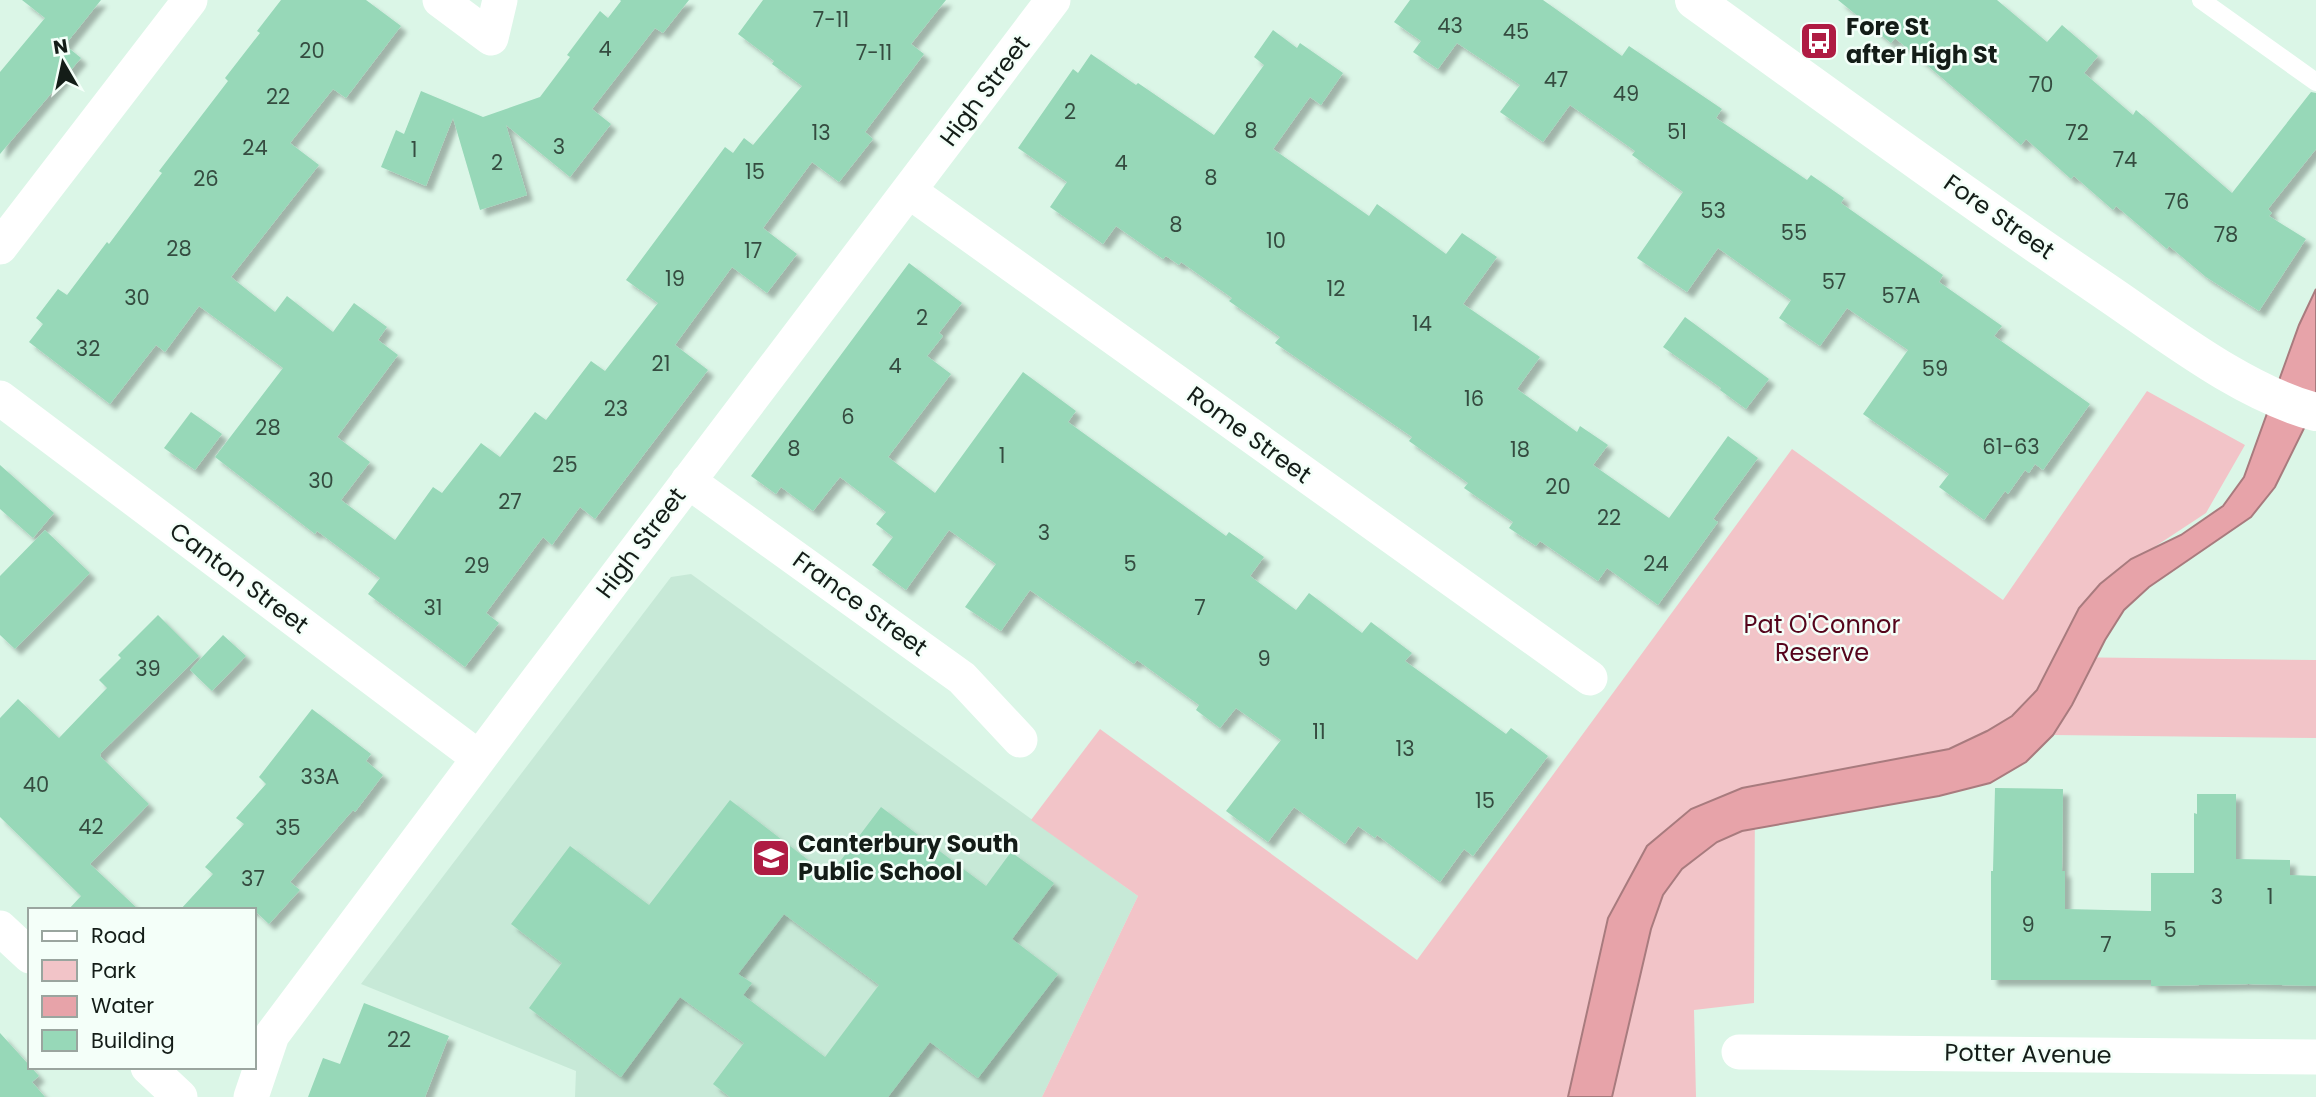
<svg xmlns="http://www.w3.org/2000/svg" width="2316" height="1097" viewBox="0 0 2316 1097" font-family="Poppins,sans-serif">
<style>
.built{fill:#c7e9d7}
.green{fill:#f2c4c8}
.water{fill:#e7a3a9;stroke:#a87b7e;stroke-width:2}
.building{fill:#97d8b8;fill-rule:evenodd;filter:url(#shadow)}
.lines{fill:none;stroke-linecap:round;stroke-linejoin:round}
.service{stroke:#fff;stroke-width:18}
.minor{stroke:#fff;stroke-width:35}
.secondary{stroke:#fff;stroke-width:38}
.labels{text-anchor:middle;stroke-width:5;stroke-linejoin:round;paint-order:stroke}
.number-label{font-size:21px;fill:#354c40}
.poi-label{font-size:24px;font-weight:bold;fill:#141d18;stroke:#f4fff9;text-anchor:start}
.street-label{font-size:24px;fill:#141d18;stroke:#f4fff9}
.park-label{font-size:24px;fill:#55041b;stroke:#f4fff9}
</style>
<defs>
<filter id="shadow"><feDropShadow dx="6" dy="6" stdDeviation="2" flood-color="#0004"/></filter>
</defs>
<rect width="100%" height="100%" fill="#dbf6e7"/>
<path class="built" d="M 691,574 L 1138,896 L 1042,1097 L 575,1097 L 576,1071 L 361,984 L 671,577 Z"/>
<path class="green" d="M 2147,391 L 2245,445 L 2206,513 L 2130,563 L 2056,657 L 2316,660 L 2316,738 L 2053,735 L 2013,722 L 1952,754 L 1755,790 L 1754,1003 L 1694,1010 L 1696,1097 L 1042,1097 L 1138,896 L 1031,820 L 1100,729 L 1417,960 L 1792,449 L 2003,600 Z"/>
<path class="water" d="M 2316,289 L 2316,404 L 2275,487 L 2251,517 L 2149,587 L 2124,610 L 2105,640 L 2072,705 L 2053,735 L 2026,762 L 1990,783 L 1939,796 L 1742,831 L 1717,842 L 1682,869 L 1663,895 L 1651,929 L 1612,1097 L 1568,1097 L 1608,918 L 1647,846 L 1691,809 L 1742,788 L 1949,749 L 1987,731 L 2012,716 L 2037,690 L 2079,608 L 2100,584 L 2131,559 L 2181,535 L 2223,506 L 2244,477 L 2299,325 Z"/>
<path class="building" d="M 22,0 L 101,0 L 65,45 L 81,58 L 0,154 L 0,72 L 45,18 Z
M 281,0 L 366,0 L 401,26 L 346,98 L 333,89 L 290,143 L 319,165 L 231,277 L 275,312 L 287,296 L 333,332 L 354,303 L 387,327 L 378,340 L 398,355 L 337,437 L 370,462 L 341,500 L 395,540 L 433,487 L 442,493 L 481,443 L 500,457 L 535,412 L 546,420 L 591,361 L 605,371 L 658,303 L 626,280 L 725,147 L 733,153 L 744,138 L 753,145 L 802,86 L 772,64 L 774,61 L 738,34 L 763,0 L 946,0 L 911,44 L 924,54 L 865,132 L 873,139 L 839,182 L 812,162 L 763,228 L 797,254 L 767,293 L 732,267 L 675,345 L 708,370 L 595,519 L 580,507 L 552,545 L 543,537 L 486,613 L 499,623 L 465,667 L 368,594 L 380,578 L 317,531 L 315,534 L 215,457 L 283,368 L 199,306 L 165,352 L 156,345 L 110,404 L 29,342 L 43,324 L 36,318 L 58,289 L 67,295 L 107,242 L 109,244 L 162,173 L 159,171 L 228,81 L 225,78 L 260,33 L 257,31 Z
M 620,0 L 689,0 L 663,33 L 655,28 L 592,109 L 611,124 L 570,177 L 506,125 L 527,195 L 480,210 L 453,118 L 426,186 L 381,167 L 396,130 L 404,134 L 421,91 L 483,117 L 540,97 L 570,57 L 567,55 L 600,11 L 608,18 L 621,1 Z
M 1410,0 L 1543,0 L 1622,56 L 1629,46 L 1722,109 L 1716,118 L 1807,180 L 1811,175 L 1844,198 L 1841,203 L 1943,275 L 1939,282 L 2002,326 L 1994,336 L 2090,404 L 2043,470 L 2035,464 L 2029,473 L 2025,470 L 2008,494 L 2005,491 L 1984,520 L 1939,487 L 1949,474 L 1863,414 L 1908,350 L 1847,308 L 1820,346 L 1779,318 L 1791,300 L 1718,248 L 1687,292 L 1637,258 L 1683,192 L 1632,155 L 1635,151 L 1570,105 L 1543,142 L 1500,112 L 1520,85 L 1457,43 L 1438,69 L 1413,52 L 1421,41 L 1394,22 Z
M 1838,0 L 1997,0 L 2047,42 L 2062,25 L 2098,56 L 2084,73 L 2133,115 L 2136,110 L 2232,193 L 2311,92 L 2316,93 L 2316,149 L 2268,209 L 2272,213 L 2269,216 L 2306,239 L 2259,311 L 2206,277 L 2169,246 L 2167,249 L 2116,206 L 2113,210 L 2074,176 L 2071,179 L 2026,139 L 2021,145 L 1895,38 L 1891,43 Z
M 1273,30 L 1297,48 L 1300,43 L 1343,73 L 1321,105 L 1310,97 L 1273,149 L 1369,216 L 1377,204 L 1446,254 L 1462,233 L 1497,257 L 1463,304 L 1540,357 L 1517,389 L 1577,432 L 1580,426 L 1608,445 L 1593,465 L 1669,518 L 1728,436 L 1758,458 L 1713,519 L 1718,522 L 1658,605 L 1607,568 L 1598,581 L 1540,541 L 1536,546 L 1509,528 L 1513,522 L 1464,488 L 1468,483 L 1409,441 L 1412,437 L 1275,343 L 1280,337 L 1229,301 L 1232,298 L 1181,262 L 1179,265 L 1166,256 L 1163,259 L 1116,226 L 1103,244 L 1050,207 L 1067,182 L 1018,148 L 1073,69 L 1078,73 L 1091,54 L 1136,85 L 1138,83 L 1214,135 L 1264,65 L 1254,57 Z
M 909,263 L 962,303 L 939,333 L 943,336 L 927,356 L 951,374 L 888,457 L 935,493 L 1023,372 L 1076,411 L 1068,422 L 1226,536 L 1229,532 L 1264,557 L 1250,576 L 1296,610 L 1309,593 L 1362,633 L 1371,622 L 1412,653 L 1405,661 L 1506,734 L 1511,728 L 1548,756 L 1473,856 L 1464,849 L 1440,882 L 1377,835 L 1375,838 L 1358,826 L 1345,844 L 1294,807 L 1268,842 L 1226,811 L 1281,740 L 1236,708 L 1220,728 L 1196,710 L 1199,705 L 1137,660 L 1134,664 L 1030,590 L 1001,631 L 965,607 L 996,564 L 949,530 L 906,590 L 872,565 L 893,537 L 876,524 L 886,512 L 840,477 L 813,511 L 781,487 L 776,494 L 751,476 Z
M 1685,317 L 1769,379 L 1746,409 L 1720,390 L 1721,388 L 1663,347 Z
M 191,412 L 222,434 L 195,470 L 164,448 Z
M 0,465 L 54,513 L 33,538 L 0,509 Z
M 45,530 L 90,573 L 15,649 L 0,635 L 0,576 Z
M 158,615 L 199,656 L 101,753 L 100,756 L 149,804 L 90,864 L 139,910 L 68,910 L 81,896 L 0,817 L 0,718 L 18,699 L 59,738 L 107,688 L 99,680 L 121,658 L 118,655 Z
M 223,635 L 246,656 L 212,691 L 190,670 Z
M 312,709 L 371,754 L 366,761 L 383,775 L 355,812 L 353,810 L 290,882 L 300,890 L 269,924 L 254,910 L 180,910 L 213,874 L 205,867 L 244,824 L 236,818 L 266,784 L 259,777 Z
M 1995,788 L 2063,789 L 2062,871 L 2065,871 L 2065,909 L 2151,911 L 2151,873 L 2194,873 L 2194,813 L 2197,814 L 2197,794 L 2236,794 L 2236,859 L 2290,860 L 2290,875 L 2316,876 L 2316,986 L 2249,984 L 2151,986 L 2151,980 L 1991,980 L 1991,871 L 1993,871 Z
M 730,800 L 829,876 L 881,807 L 986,886 L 1011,852 L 1054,883 L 1012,939 L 1058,974 L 978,1078 L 930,1042 L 888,1097 L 730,1097 L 713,1084 L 744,1043 L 680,997 L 621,1077 L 529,1008 L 562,963 L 511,924 L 570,846 L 649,905 ZM 784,914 L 879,985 L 825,1057 L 743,995 L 752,983 L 738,974 Z
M 364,1003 L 449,1036 L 425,1097 L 308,1097 L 323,1058 L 340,1064 Z
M 0,1033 L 39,1076 L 32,1082 L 45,1097 L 0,1097 Z"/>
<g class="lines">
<path class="service" d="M 2201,0 L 2316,82"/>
<path class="minor" d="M 440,0 L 491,38 L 500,0
M 909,191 L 1590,678
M 0,247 L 190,0
M 0,398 L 479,758
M 688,481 L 962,678 L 1020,740
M 0,928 L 30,956
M 1739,1052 L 2316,1057
M 148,1067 L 180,1097
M 251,1097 L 272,1035 L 528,693 L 1053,0"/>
<path class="secondary" d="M 1694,0 C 1830,98 1966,197 2105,291 C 2167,333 2243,393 2316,412"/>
</g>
<defs>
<symbol id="bus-square" viewBox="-11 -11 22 22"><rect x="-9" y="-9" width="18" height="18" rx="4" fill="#af1c43" stroke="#f4fff9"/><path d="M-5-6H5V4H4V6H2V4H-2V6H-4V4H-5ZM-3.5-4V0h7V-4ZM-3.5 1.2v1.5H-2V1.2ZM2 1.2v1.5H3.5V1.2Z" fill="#fff"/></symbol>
<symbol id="school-square" viewBox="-11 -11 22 22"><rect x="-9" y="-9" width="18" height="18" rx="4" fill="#af1c43" stroke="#f4fff9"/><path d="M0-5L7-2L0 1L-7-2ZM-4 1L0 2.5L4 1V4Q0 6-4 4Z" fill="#fff"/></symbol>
</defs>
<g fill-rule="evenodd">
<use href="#bus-square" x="1797" y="19" width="44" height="44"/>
<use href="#school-square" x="749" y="836" width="44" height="44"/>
</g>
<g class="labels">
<g class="number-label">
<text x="831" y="27">7-11</text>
<text x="1450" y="33">43</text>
<text x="1516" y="39">45</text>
<text x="605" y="56">4</text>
<text x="312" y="58">20</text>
<text x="874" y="60">7-11</text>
<text x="1556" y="87">47</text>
<text x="2041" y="92">70</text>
<text x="1626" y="101">49</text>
<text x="278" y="104">22</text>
<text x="1070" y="119">2</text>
<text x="1251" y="138">8</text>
<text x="1677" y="139">51</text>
<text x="821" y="140">13</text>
<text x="2077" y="140">72</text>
<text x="559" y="154">3</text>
<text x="255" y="155">24</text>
<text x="414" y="157">1</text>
<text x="2125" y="167">74</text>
<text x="497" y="170">2</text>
<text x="1121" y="170">4</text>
<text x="755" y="179">15</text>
<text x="1211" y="185">8</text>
<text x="206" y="186">26</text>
<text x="2177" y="209">76</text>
<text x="1713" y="218">53</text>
<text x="1176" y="232">8</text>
<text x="1794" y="240">55</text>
<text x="2226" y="242">78</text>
<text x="1276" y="248">10</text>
<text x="179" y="256">28</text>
<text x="753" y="258">17</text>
<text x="675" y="286">19</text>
<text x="1834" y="289">57</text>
<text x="1336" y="296">12</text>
<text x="1901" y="303">57A</text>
<text x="137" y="305">30</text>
<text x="922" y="325">2</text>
<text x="1422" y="331">14</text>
<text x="88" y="356">32</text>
<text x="661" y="371">21</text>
<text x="895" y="373">4</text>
<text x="1935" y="376">59</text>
<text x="1474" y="406">16</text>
<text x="616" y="416">23</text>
<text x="848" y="424">6</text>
<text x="268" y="435">28</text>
<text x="2011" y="454">61-63</text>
<text x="794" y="456">8</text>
<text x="1520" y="457">18</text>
<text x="1002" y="463">1</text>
<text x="565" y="472">25</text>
<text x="321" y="488">30</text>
<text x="1558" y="494">20</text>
<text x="510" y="509">27</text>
<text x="1609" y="525">22</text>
<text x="1044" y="540">3</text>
<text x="1130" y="571">5</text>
<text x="1656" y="571">24</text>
<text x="477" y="573">29</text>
<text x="433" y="615">31</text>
<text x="1200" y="615">7</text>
<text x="1264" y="666">9</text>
<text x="148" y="676">39</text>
<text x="1319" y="739">11</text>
<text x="1405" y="756">13</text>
<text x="320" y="784">33A</text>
<text x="36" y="792">40</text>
<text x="1485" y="808">15</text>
<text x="91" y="834">42</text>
<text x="288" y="835">35</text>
<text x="253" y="886">37</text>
<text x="2217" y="904">3</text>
<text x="2270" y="904">1</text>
<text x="2028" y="932">9</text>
<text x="2170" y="937">5</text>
<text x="2106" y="952">7</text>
<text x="399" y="1047">22</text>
</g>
<g class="poi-label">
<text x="1846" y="35">Fore St<tspan x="1846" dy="28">after High St</tspan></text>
<text x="798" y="852">Canterbury South<tspan x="798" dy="28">Public School</tspan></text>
</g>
<g class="street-label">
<text transform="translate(985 91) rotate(-53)" y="8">High Street</text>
<text transform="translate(1999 217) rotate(35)" y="8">Fore Street</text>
<text transform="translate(1249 435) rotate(36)" y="8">Rome Street</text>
<text transform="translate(641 543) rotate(-53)" y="8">High Street</text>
<text transform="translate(239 578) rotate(37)" y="8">Canton Street</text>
<text transform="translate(860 604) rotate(36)" y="8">France Street</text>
<text transform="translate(2028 1054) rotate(1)" y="8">Potter Avenue</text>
</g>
<g class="park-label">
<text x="1822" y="633">Pat O'Connor<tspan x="1822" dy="28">Reserve</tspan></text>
</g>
</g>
<rect x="28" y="908" width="228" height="161" fill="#f4fff9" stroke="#9aa59f" stroke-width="2"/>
<rect x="42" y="931" width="35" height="10" fill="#ffffff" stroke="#9aa59f" stroke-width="2"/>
<text x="91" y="943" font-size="21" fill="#141d18">Road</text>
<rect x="42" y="960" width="35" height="21" fill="#f2c4c8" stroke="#9aa59f" stroke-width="2"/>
<text x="91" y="978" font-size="21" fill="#141d18">Park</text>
<rect x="42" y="996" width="35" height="21" fill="#e7a3a9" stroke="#9aa59f" stroke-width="2"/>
<text x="91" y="1013" font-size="21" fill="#141d18">Water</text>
<rect x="42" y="1030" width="35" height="21" fill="#97d8b8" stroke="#9aa59f" stroke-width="2"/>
<text x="91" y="1048" font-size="21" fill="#141d18">Building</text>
<g transform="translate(63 63) rotate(351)" stroke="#f4fff9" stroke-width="5" paint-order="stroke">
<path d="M0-5L12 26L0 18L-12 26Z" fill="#141d18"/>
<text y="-10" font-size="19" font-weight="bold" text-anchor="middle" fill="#141d18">N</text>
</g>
</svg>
